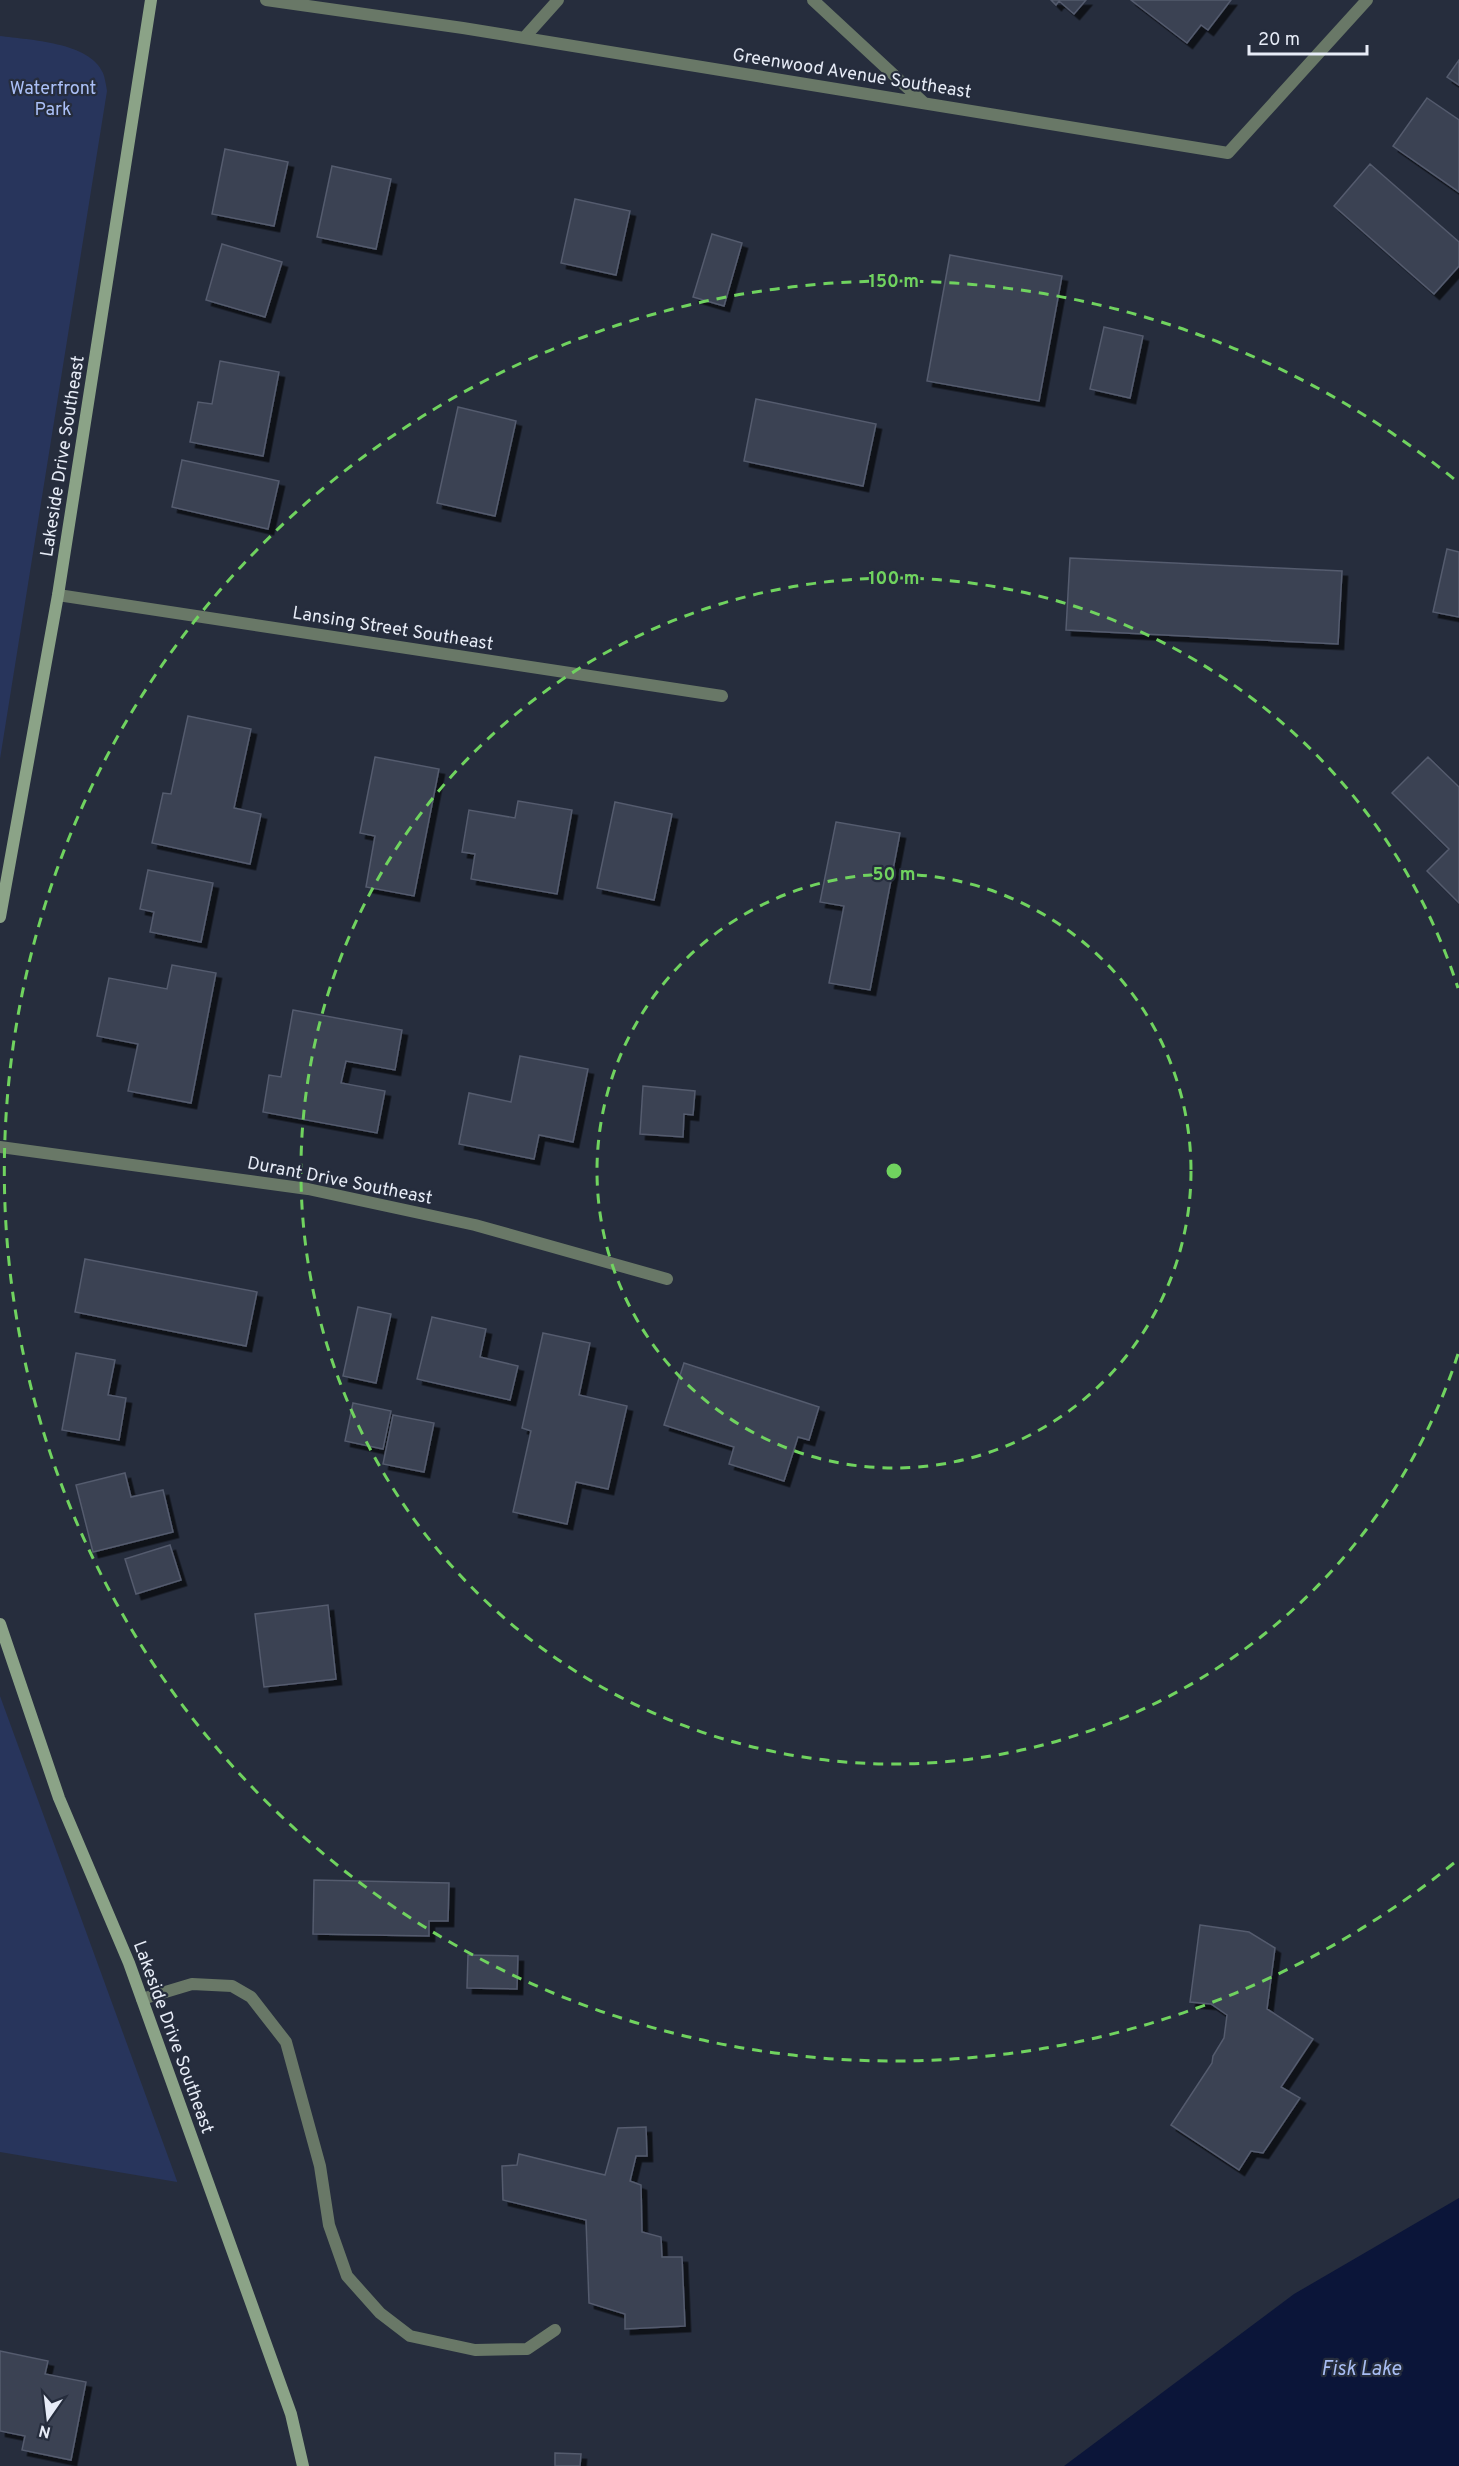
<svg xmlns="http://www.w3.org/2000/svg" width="1459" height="2466" viewBox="0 0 1459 2466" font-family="Overpass,sans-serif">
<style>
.green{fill:#28355c}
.water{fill:#0b1539}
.building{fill:#3b4253;stroke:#545b6e;stroke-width:1.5;filter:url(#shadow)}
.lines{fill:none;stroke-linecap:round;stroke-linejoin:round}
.service{stroke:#697867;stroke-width:12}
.minor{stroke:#697867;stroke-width:12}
.secondary{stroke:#8ba387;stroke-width:12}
.ring{fill:none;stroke:#70d35f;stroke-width:3;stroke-dasharray:10 8}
.labels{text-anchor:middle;stroke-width:4.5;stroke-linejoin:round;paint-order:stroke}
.street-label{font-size:18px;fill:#e7ecf7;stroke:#262d3d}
.park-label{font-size:18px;fill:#abc0f7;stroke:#262d3d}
.water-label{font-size:20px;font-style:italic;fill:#a8bdf3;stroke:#262d3d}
.centre{fill:#70d35f;stroke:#262d3d;stroke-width:3}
.ring-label{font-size:18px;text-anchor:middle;font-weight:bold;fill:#70d35f;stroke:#262d3d;stroke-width:4.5;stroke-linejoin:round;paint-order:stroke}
</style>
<defs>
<filter id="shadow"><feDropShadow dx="5.5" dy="5.5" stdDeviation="0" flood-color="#0009"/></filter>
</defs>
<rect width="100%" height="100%" fill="#262d3d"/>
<path class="green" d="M 0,36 C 29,40 90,42 103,73 C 105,78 106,85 107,91 L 0,759 Z
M 0,1696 L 177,2181 L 177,2182 L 0,2152 Z"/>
<path class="water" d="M 1459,2198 L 1459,2466 L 1064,2466 L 1294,2294 Z"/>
<path class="building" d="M 1051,0 L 1086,0 L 1074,14 L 1059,1 L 1056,5 Z
M 1131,0 L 1231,0 L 1208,30 L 1201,25 L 1187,43 Z
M 1459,60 L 1459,85 L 1447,77 Z
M 1427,98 L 1459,120 L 1459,192 L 1393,146 Z
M 225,149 L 288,162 L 274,226 L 212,214 Z
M 1370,164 L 1459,242 L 1459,266 L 1434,294 L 1334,206 Z
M 332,166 L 391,179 L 376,249 L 317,237 Z
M 575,199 L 630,211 L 616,275 L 561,263 Z
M 712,234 L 742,243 L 724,306 L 693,297 Z
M 222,244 L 282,262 L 265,317 L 206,300 Z
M 950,255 L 1062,276 L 1039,401 L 927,381 Z
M 1104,327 L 1143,336 L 1130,398 L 1090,389 Z
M 220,361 L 279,372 L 263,456 L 190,442 L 198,402 L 212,404 Z
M 756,399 L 876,424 L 863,486 L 744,461 Z
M 458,407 L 516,421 L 495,516 L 437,503 Z
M 182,460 L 279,481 L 268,529 L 172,507 Z
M 1447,549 L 1459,552 L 1459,617 L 1433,612 Z
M 1070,558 L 1342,571 L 1338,644 L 1066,630 Z
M 188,716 L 251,729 L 234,808 L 261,814 L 250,864 L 152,843 L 163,793 L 171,794 Z
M 375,757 L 439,769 L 414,896 L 366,887 L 375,836 L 360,833 Z
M 1428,757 L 1459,787 L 1459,903 L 1427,871 L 1449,849 L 1392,793 Z
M 518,801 L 572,810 L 557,894 L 471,879 L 475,854 L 462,852 L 469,810 L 515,818 Z
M 615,802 L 672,814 L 654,900 L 597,888 Z
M 836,822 L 900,833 L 870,990 L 829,983 L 844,906 L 820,902 Z
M 148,870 L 213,883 L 201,942 L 150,932 L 154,912 L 140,909 Z
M 172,965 L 216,973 L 191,1103 L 128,1091 L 138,1044 L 97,1036 L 109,978 L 167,989 Z
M 293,1010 L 402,1030 L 395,1070 L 346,1061 L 341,1083 L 385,1091 L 377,1133 L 263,1112 L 269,1075 L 281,1077 Z
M 520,1056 L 588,1069 L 573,1142 L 539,1135 L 534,1159 L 459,1144 L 469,1093 L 511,1102 Z
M 643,1086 L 695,1091 L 693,1115 L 684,1114 L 683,1137 L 640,1134 Z
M 85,1259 L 257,1292 L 246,1346 L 75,1312 Z
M 358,1307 L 391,1314 L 376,1383 L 343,1376 Z
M 432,1317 L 486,1329 L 480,1357 L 518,1366 L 510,1400 L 417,1379 Z
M 543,1333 L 590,1343 L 579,1395 L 627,1406 L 608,1489 L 576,1482 L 567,1524 L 513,1512 L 531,1431 L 522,1428 Z
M 76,1353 L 115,1360 L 108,1395 L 126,1398 L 119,1440 L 62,1430 Z
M 684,1363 L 819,1407 L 809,1440 L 798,1437 L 784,1481 L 729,1464 L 734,1447 L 664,1425 Z
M 353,1403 L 391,1411 L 383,1449 L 345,1441 Z
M 393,1415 L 434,1423 L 424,1472 L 383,1464 Z
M 125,1473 L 131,1497 L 163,1490 L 173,1532 L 93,1552 L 76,1485 Z
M 170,1545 L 181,1580 L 136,1594 L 125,1559 Z
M 328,1605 L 336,1679 L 264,1687 L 255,1614 Z
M 314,1880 L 449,1883 L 448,1921 L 429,1921 L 429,1936 L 313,1934 Z
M 1200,1925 L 1249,1932 L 1275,1948 L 1267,2009 L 1313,2039 L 1281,2087 L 1300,2098 L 1263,2153 L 1251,2151 L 1239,2170 L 1171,2125 L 1212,2063 L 1213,2056 L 1224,2038 L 1227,2015 L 1211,2004 L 1190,2002 Z
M 468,1955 L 518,1956 L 517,1989 L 467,1988 Z
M 646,2127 L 647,2156 L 636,2156 L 630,2181 L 641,2185 L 642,2232 L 661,2237 L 662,2257 L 682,2257 L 685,2326 L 625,2329 L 625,2314 L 589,2303 L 586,2220 L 503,2200 L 502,2166 L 517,2165 L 519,2154 L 605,2175 L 618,2128 Z
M 0,2351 L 48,2361 L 45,2374 L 86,2382 L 71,2460 L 22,2450 L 25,2436 L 0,2431 Z
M 555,2453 L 581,2454 L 580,2466 L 555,2466 Z"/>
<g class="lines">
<path class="service" d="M 142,1999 L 192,1984 L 232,1986 L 251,1997 L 286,2042 L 320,2166 L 329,2225 L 347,2276 L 380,2313 L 410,2336 L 475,2350 L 527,2349 L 555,2330"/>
<path class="minor" d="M 266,0 L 463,28 L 1228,153 L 1367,0
M 813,0 L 924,103
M 524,38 L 558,0
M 58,595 L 722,696
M 0,1147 L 308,1189 L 475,1225 L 667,1279"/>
<path class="secondary" d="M 0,917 L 58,595 L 151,0
M 0,1624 L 59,1798 L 129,1963 L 291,2414 L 303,2466"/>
</g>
<g class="ring">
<circle cx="894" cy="1171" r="297"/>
<path d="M1458 1354A593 593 0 1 1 1458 988"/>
<path d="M1454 1863A890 890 0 1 1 1454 479"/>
</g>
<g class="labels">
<g class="street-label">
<text transform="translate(852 73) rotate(9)" y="6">Greenwood Avenue Southeast</text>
<text transform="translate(62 456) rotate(-81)" y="6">Lakeside Drive Southeast</text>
<text transform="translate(393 628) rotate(9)" y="6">Lansing Street Southeast</text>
<text transform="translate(340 1180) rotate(11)" y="6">Durant Drive Southeast</text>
<text transform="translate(174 2037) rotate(70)" y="6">Lakeside Drive Southeast</text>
</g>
<g class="park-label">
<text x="53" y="94">Waterfront<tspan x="53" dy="21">Park</tspan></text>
</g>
<g class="water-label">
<text x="1361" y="2375">Fisk Lake</text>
</g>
</g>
<circle cx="894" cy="1171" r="9" class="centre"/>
<g class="ring-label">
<text x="894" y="287">150 m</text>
<text x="894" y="584">100 m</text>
<text x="894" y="880">50 m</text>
</g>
<g transform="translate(48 2418) rotate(194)" stroke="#262d3d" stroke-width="4.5" paint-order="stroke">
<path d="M0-4.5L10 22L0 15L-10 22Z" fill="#e7ecf7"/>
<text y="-9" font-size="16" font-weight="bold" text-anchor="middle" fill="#e7ecf7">N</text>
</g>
<path d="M1249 45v9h118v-9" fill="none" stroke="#e7ecf7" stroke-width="3"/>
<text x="1258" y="45" font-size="18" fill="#e7ecf7" stroke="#262d3d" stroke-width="4.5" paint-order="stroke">20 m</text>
</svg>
